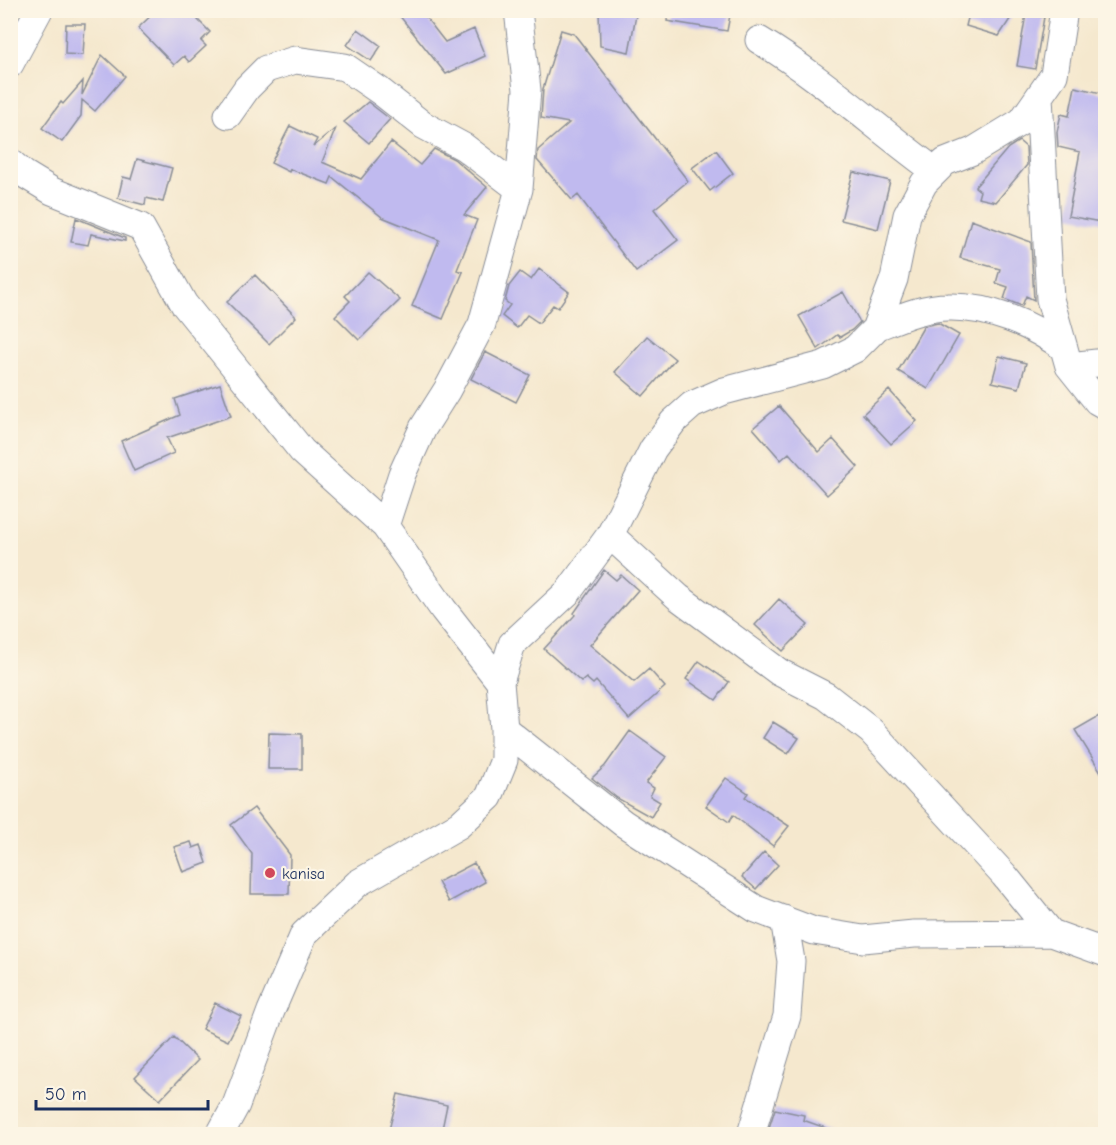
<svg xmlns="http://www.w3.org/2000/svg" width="1116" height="1145" viewBox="0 0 1116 1145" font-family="'Comic Neue',sans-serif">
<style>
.building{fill:#c0baef}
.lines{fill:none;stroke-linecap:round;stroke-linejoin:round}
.minor-casing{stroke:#888c96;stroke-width:29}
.minor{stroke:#fff;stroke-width:27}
.poi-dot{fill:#d1495b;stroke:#fcf5e5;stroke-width:2}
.labels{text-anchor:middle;stroke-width:4.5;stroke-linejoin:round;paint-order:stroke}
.poi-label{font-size:16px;fill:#1b2f5e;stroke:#fcf5e5;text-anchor:start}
</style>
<rect width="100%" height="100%" fill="#fcf5e5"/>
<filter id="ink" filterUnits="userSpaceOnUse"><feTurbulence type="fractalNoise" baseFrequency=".0167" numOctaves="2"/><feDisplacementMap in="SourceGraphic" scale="12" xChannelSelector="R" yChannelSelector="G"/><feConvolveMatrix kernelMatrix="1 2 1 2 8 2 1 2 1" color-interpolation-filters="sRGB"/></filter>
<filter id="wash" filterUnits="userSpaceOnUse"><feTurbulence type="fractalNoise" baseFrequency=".008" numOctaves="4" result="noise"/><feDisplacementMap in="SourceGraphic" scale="24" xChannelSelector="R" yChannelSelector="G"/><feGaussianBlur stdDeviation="1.35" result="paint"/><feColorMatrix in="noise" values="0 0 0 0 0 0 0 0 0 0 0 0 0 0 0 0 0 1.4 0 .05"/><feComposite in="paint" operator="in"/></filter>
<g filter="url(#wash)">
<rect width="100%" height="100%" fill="#f5e8ce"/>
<g id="blocks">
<path class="building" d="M 157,10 L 208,10 L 198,20 L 210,32 L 201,41 L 206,46 L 189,62 L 184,56 L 174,65 L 138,28 Z
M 395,10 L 420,10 L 445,42 L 474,29 L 485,56 L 446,74 Z
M 599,10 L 637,10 L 629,52 L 600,46 Z
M 668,10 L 731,10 L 727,31 L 667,21 Z
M 970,10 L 1016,10 L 999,36 L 966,26 Z
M 1026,14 L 1044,17 L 1035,69 L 1017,66 Z
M 66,24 L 85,24 L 83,55 L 65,54 Z
M 358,29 L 381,46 L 371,61 L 347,45 Z
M 561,30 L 574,34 L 688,181 L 654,209 L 678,240 L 636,272 L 578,195 L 572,200 L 537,160 L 538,150 L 569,123 L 541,118 L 543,89 Z
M 102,55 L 125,76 L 95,111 L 82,100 L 81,116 L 62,142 L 42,128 L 61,102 L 63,104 L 83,81 L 82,95 Z
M 1075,87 L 1106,94 L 1106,223 L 1068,216 L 1080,152 L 1058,147 L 1057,132 L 1061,114 L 1069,116 Z
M 368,102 L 390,119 L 369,143 L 344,122 Z
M 290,126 L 317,139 L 313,147 L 336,128 L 322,162 L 361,179 L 391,142 L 420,165 L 434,149 L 454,159 L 487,187 L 464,215 L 477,220 L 457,270 L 463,272 L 443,319 L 412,306 L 439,240 L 382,217 L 332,177 L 329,184 L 290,169 L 289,172 L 271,163 Z
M 1019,141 L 1026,147 L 1027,165 L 996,202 L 978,198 L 980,191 L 975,187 L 1008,148 Z
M 716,150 L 733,173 L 710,191 L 692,168 Z
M 137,159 L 172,168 L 163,202 L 146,198 L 145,205 L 118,198 L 123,177 L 131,179 Z
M 853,172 L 890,181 L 878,229 L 841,220 Z
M 76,218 L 125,238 L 125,241 L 91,234 L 88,245 L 71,242 Z
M 971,220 L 1031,242 L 1034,300 L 1026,296 L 1022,306 L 1004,299 L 1008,287 L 996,283 L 1000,269 L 960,258 Z
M 539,269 L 569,292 L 558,308 L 553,305 L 539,323 L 527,315 L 517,328 L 502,316 L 510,305 L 505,301 L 509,286 L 520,272 L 531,280 Z
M 368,272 L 400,300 L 359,340 L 335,316 L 350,301 L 345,296 Z
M 255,275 L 296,317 L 269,344 L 227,302 Z
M 843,292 L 860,322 L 852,330 L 840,337 L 837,335 L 818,349 L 799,316 Z
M 938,323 L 959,335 L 928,389 L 898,371 L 924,326 Z
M 647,336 L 675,359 L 643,396 L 615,372 Z
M 485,352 L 530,375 L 516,402 L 471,379 Z
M 999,356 L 1026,363 L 1019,388 L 992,382 Z
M 220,384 L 231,416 L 167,438 L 174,453 L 134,471 L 121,441 L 180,415 L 175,399 Z
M 889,390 L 917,421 L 891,444 L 863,414 Z
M 779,406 L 819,452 L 833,439 L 858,467 L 827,495 L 789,453 L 781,460 L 753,428 Z
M 604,570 L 616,580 L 621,575 L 638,590 L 590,645 L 634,682 L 649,669 L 665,687 L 629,719 L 596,681 L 593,684 L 586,678 L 581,682 L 544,649 L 575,615 L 574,613 Z
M 779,599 L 808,625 L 783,651 L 755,625 Z
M 699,661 L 729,682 L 716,700 L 686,679 Z
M 1106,712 L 1106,780 L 1075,730 Z
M 773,722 L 799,738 L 788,754 L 763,738 Z
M 630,731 L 666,757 L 646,783 L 654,788 L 650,796 L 660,802 L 651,817 L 617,798 L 592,778 L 605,766 Z
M 269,733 L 302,734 L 302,769 L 268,769 Z
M 726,778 L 748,793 L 745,797 L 789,826 L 773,846 L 733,815 L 729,822 L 706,806 Z
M 254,808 L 290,855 L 289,894 L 251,894 L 252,854 L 231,825 Z
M 191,842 L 193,848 L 201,845 L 207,863 L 183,872 L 174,847 Z
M 764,852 L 778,865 L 756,889 L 742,877 Z
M 474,863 L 485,882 L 449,902 L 438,882 Z
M 215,1003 L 241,1016 L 228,1041 L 202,1029 Z
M 174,1037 L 198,1060 L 160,1100 L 135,1077 Z
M 398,1094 L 447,1105 L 441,1134 L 388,1134 Z
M 775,1109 L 804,1115 L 803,1120 L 837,1132 L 837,1134 L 767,1134 Z"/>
</g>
</g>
<g filter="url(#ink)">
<use href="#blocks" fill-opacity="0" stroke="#888c96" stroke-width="1.5"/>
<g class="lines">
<defs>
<path id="minor" d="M 759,40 C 822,78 876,128 935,171
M 10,64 L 39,10
M 1039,97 L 1050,299 L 1069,366 L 1097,401 L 1106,406
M 228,115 L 247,88 L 266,69 L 295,60 L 345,67 L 380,91 L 423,125 L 464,147 L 519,189
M 10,162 L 24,174 L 52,191 L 141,227 L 184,304 L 302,451 L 385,526 L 443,609 L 500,682
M 876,327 C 899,318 923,307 948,307 C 988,306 1032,324 1064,348
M 1069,366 L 1106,362
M 385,526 L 402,474 L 423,428 L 447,390 L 482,324 L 519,189 L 527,90 L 518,10
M 610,535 L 678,597 L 779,672 L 826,696 L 871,731 L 1004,875 L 1051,933
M 504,729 L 623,823 L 756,909 L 814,931 L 863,939 L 914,934 L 1051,933 L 1106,953
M 220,1134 L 236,1105 L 271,1011 L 304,934 L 358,883 L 459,825 L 489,797 L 504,760 L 504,729 L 500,682 L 512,644 L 568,592 L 610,535 L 653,449 L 673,422 L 692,405 L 724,391 L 823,365 L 855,349 L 875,329 L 894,279 L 907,215 L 924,183 L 945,162 L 973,151 L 1022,121 L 1054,75 L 1064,10
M 751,1134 L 787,1016 L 791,961 L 784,919"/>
</defs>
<use href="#minor" class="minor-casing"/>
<use href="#minor" class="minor"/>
</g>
</g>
<circle class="poi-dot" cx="270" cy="873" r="6"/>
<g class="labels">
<g class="poi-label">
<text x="282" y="879">kanisa</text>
</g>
</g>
<rect width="1116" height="1145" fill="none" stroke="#fcf5e5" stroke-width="36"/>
<path d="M36 1100v9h172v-9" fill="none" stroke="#1b2f5e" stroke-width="3"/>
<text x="45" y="1100" font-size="18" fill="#1b2f5e" stroke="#fcf5e5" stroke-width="4.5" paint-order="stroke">50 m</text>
</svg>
